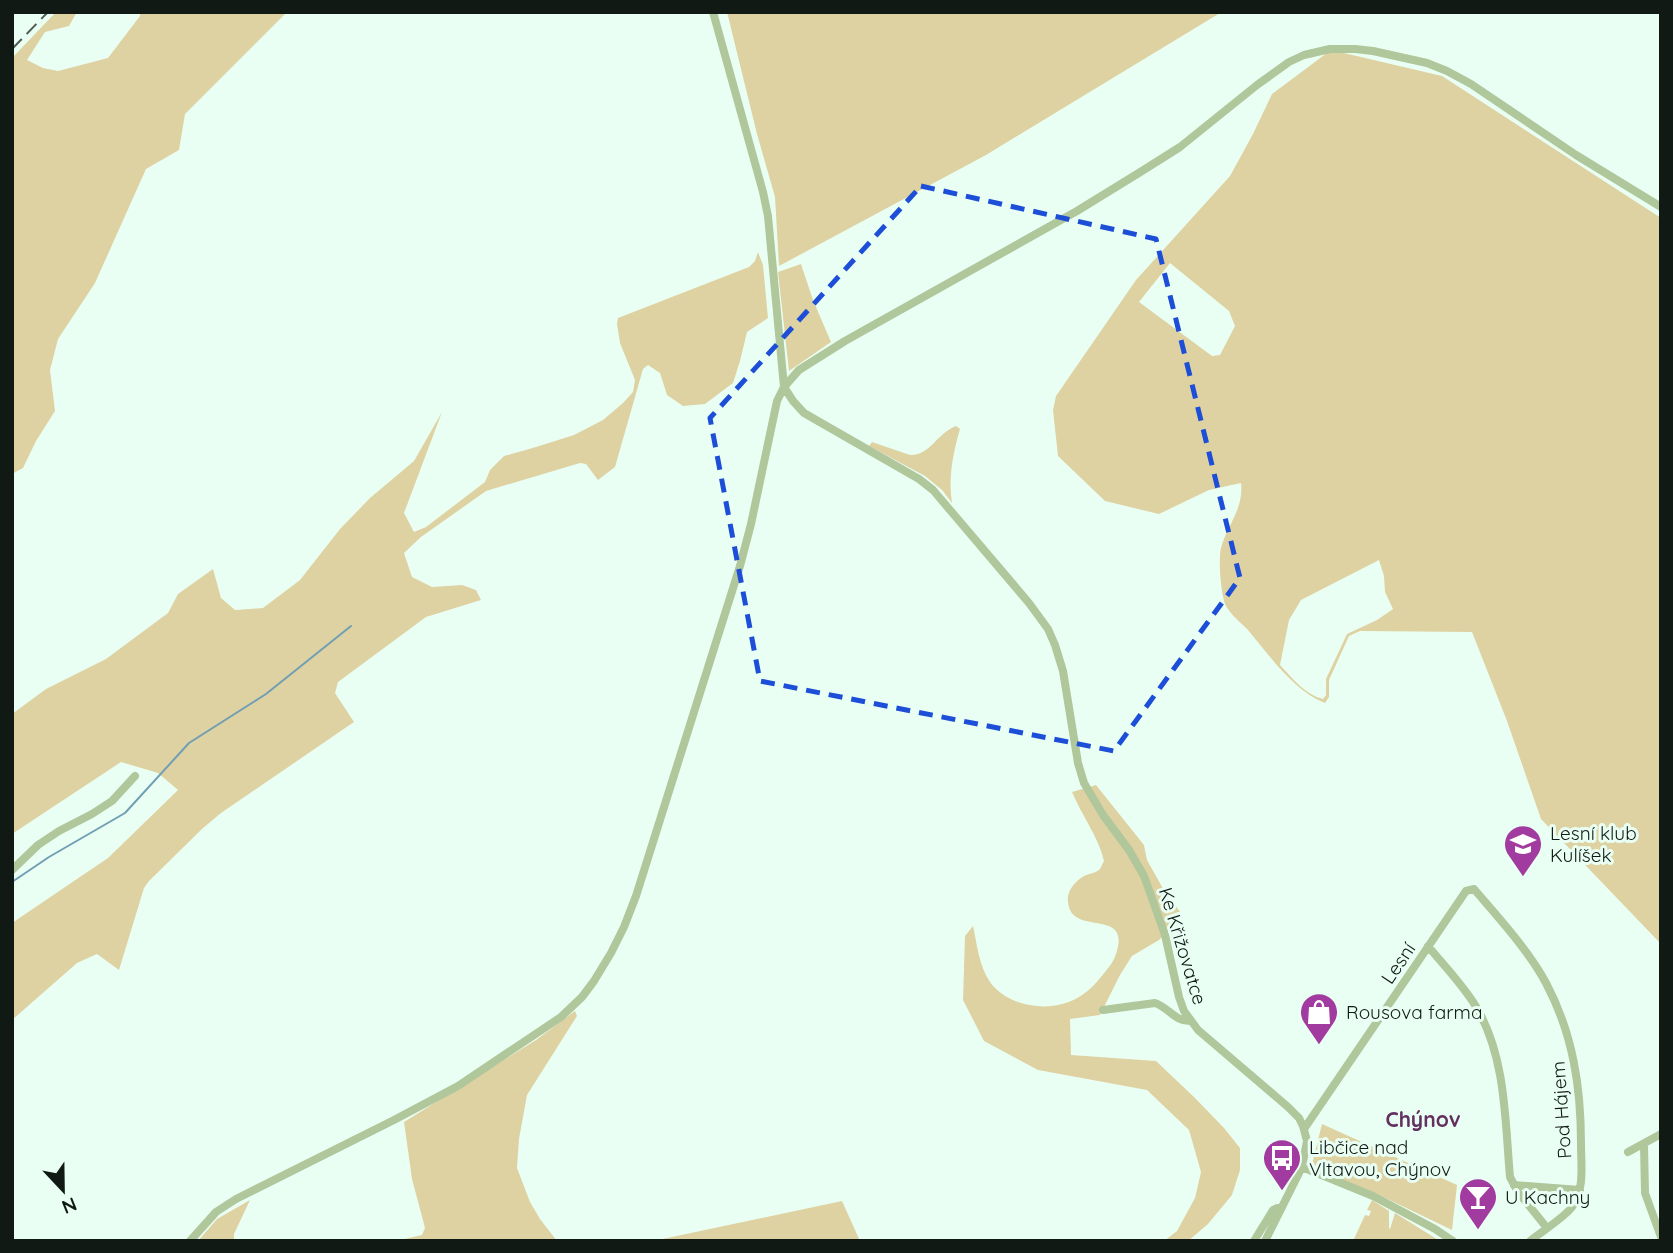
<svg xmlns="http://www.w3.org/2000/svg" width="1673" height="1253" viewBox="0 0 1673 1253" font-family="Quicksand,sans-serif">
<style>
.green{fill:#ded2a2;fill-rule:evenodd}
.lines{fill:none;stroke-linecap:round;stroke-linejoin:round}
.stream{stroke:#709fb4;stroke-width:2}
.minor{stroke:#b0c69b;stroke-width:8}
.rail{stroke:#515c56;stroke-width:2;stroke-dasharray:14 7;stroke-linecap:butt}
.marked{fill:none;stroke:#1d4ed8;stroke-width:5;stroke-dasharray:14 9;stroke-linejoin:round}
.labels{text-anchor:middle;stroke-width:6;stroke-linejoin:round;paint-order:stroke}
.poi-label{font-size:19px;fill:#111915;stroke:#eafff4;text-anchor:start}
.street-label{font-size:19px;fill:#111915;stroke:#eafff4}
.neighbourhood-label{font-size:21px;font-weight:bold;fill:#633060;stroke:#eafff4}
</style>
<rect width="100%" height="100%" fill="#eafff4"/>
<path class="green" d="M 56,12 L 77,12 L 69,26 L 45,32 L 27,60 L 43,68 L 58,71 L 108,58 L 140,16 L 140,12 L 287,12 L 185,114 L 179,150 L 146,169 L 95,283 L 58,339 L 50,370 L 55,411 L 36,441 L 23,468 L 12,474 L 12,58 Z
M 727,12 L 1219,12 L 1220,13 L 986,155 L 779,266 L 775,197 L 757,134 Z
M 1331,50 L 1442,76 L 1661,218 L 1661,944 L 1541,819 L 1507,721 L 1472,632 L 1360,631 L 1349,636 L 1329,680 L 1329,697 L 1325,703 C 1294,691 1269,655 1248,630 C 1241,623 1231,615 1226,606 C 1221,596 1218,559 1221,548 C 1227,525 1244,509 1241,483 L 1209,490 L 1159,514 L 1105,501 L 1058,456 L 1053,410 L 1056,396 L 1136,280 L 1230,176 L 1253,134 L 1272,94 ZM 1170,263 L 1229,311 L 1235,326 L 1220,355 L 1212,356 L 1139,302 ZM 1379,560 L 1384,576 L 1385,592 L 1393,609 L 1377,620 L 1347,634 L 1326,679 L 1326,695 L 1323,699 C 1306,695 1292,678 1280,665 L 1289,620 L 1301,600 Z
M 758,252 L 763,265 L 768,318 L 747,332 L 740,361 L 733,383 L 705,404 L 683,406 L 667,395 L 660,373 L 648,365 L 643,369 L 615,467 L 598,480 L 586,464 L 580,463 L 486,491 L 421,537 L 404,553 L 412,577 L 432,587 L 462,585 L 476,590 L 481,600 L 426,617 L 338,682 L 335,693 L 354,722 L 221,813 L 202,829 L 149,881 L 144,888 L 119,970 L 97,954 L 77,963 L 12,1020 L 12,923 L 108,858 L 178,790 L 158,773 L 121,762 L 12,834 L 12,714 L 46,689 L 106,659 L 168,613 L 178,594 L 213,569 L 221,598 L 235,610 L 263,608 L 300,580 L 340,529 L 370,498 L 414,461 L 442,412 L 404,513 L 414,532 L 426,527 L 485,482 L 490,470 L 504,456 L 536,447 L 574,435 L 603,420 L 623,403 L 633,392 L 635,380 L 620,343 L 617,324 L 618,318 L 749,267 L 755,261 Z
M 801,264 L 813,300 L 831,342 L 789,371 L 778,272 Z
M 956,426 L 960,429 C 953,453 948,478 952,503 L 942,490 L 925,476 L 869,446 L 872,442 L 910,455 C 930,456 936,434 956,426 Z
M 1096,785 L 1144,845 L 1147,860 L 1161,885 L 1183,916 L 1159,940 L 1132,956 L 1120,975 L 1100,1015 L 1070,1019 L 1071,1055 L 1156,1061 L 1195,1098 L 1224,1128 L 1240,1148 L 1240,1170 L 1232,1195 L 1208,1224 L 1188,1241 L 1164,1241 L 1177,1231 L 1195,1198 L 1201,1172 L 1189,1130 L 1147,1090 L 1038,1070 L 984,1041 L 963,1000 L 965,936 L 973,926 C 977,944 979,966 990,982 C 1010,1009 1055,1014 1082,995 C 1091,989 1098,981 1105,972 C 1109,967 1114,961 1116,954 C 1132,906 1071,938 1068,902 C 1066,892 1075,881 1084,876 C 1088,874 1095,873 1099,870 C 1101,868 1102,864 1104,861 C 1098,836 1082,816 1072,792 Z
M 575,1011 L 577,1016 L 527,1095 L 519,1139 L 517,1168 L 530,1202 L 540,1219 L 557,1241 L 395,1241 L 422,1235 L 425,1228 L 412,1179 L 404,1122 L 536,1040 Z
M 1322,1124 L 1457,1185 L 1452,1230 L 1375,1193 L 1311,1168 Z
M 250,1200 L 234,1234 L 234,1241 L 198,1241 L 217,1219 Z
M 1372,1200 L 1389,1211 L 1389,1228 L 1390,1229 L 1395,1213 L 1440,1241 L 1353,1241 L 1365,1215 L 1369,1216 L 1371,1211 L 1367,1210 Z
M 842,1201 L 860,1241 L 653,1241 Z"/>
<g class="lines">
<path class="stream" d="M 12,882 L 49,857 L 125,813 L 189,743 L 266,694 L 351,626"/>
<path class="minor" d="M 713,12 L 763,192 L 768,216 L 784,387 L 793,401 L 804,413 L 919,479 L 933,490 L 1029,603 L 1048,629 L 1055,645 L 1063,671 L 1078,763 L 1084,783 L 1103,815 L 1129,850 L 1144,876 L 1165,935 L 1179,997 L 1184,1011 L 1198,1030 L 1288,1107 L 1299,1118 L 1303,1126 L 1307,1141 L 1302,1167 L 1265,1241
M 12,870 L 38,845 L 59,831 L 92,814 L 112,801 L 135,776
M 1428,946 C 1445,967 1465,987 1478,1010 C 1506,1060 1505,1121 1510,1177 L 1518,1192 L 1547,1228
M 1103,1010 L 1155,1003 C 1168,1007 1175,1022 1191,1021
M 1304,1129 L 1466,891 L 1474,889 C 1498,917 1529,951 1546,983 C 1573,1034 1581,1087 1581,1144 C 1581,1165 1585,1189 1572,1207 C 1565,1217 1541,1232 1530,1241
M 1644,1144 L 1645,1193 L 1661,1237
M 1628,1152 L 1661,1134
M 1302,1167 L 1373,1196 L 1435,1229 L 1453,1241
M 1514,1185 L 1580,1190
M 190,1241 L 216,1212 L 236,1199 L 394,1120 L 458,1086 L 561,1017 L 582,997 L 594,981 L 611,953 L 624,927 L 636,896 L 740,566 L 751,524 L 777,401 L 784,387 L 799,370 L 845,341 L 1077,211 L 1142,171 L 1180,147 L 1257,85 L 1289,62 L 1304,55 L 1330,49 L 1355,49 L 1373,51 L 1427,63 L 1447,71 L 1471,84 L 1576,155 L 1661,207
M 1254,1241 L 1273,1210 L 1277,1208 L 1281,1208"/>
<path class="rail" d="M 12,49 L 48,12"/>
</g>
<path class="marked" d="M 921,186 L 1156,239 L 1240,578 L 1114,751 L 760,681 L 710,418 Z"/>
<defs>
<symbol id="school-pin" viewBox="-11 -11 22 30"><path d="M0 17L-7.5 6A9.5 9.5 0 1 1 7.5 6Z" fill="#a23b9f" stroke="#eafff4"/><path d="M0-5L7-2L0 1L-7-2ZM-4 1L0 2.5L4 1V4Q0 6-4 4Z" fill="#fff"/></symbol>
<symbol id="shop-pin" viewBox="-11 -11 22 30"><path d="M0 17L-7.5 6A9.5 9.5 0 1 1 7.5 6Z" fill="#a23b9f" stroke="#eafff4"/><path d="M-5-2.5h2.3a2.7 3.5 0 0 1 5.4 0H5L5.5 6h-11ZM-1.5-2.5h3a1.5 2.3 0 0 0-3 0Z" fill="#fff"/></symbol>
<symbol id="bus-pin" viewBox="-11 -11 22 30"><path d="M0 17L-7.5 6A9.5 9.5 0 1 1 7.5 6Z" fill="#a23b9f" stroke="#eafff4"/><path d="M-5-6H5V4H4V6H2V4H-2V6H-4V4H-5ZM-3.5-4V0h7V-4ZM-3.5 1.2v1.5H-2V1.2ZM2 1.2v1.5H3.5V1.2Z" fill="#fff"/></symbol>
<symbol id="bar-pin" viewBox="-11 -11 22 30"><path d="M0 17L-7.5 6A9.5 9.5 0 1 1 7.5 6Z" fill="#a23b9f" stroke="#eafff4"/><path d="M-6-5H6L.8 .8V4.5H3.5V6h-7V4.5H-.8V.8Z" fill="#fff"/></symbol>
</defs>
<g fill-rule="evenodd">
<use href="#school-pin" x="1501" y="822" width="44" height="60"/>
<use href="#shop-pin" x="1297" y="990" width="44" height="60"/>
<use href="#bus-pin" x="1260" y="1136" width="44" height="60"/>
<use href="#bar-pin" x="1456" y="1175" width="44" height="60"/>
</g>
<g class="labels">
<g class="poi-label">
<text x="1550" y="840">Lesní klub<tspan x="1550" dy="22">Kulíšek</tspan></text>
<text x="1346" y="1019">Rousova farma</text>
<text x="1309" y="1154">Libčice nad<tspan x="1309" dy="22">Vltavou, Chýnov</tspan></text>
<text x="1505" y="1204">U Kachny</text>
</g>
<g class="street-label">
<text transform="translate(1183 946) rotate(73)" y="7">Ke Křižovatce</text>
<text transform="translate(1398 963) rotate(-56)" y="7">Lesní</text>
<text transform="translate(1561 1110) rotate(-94)" y="7">Pod Hájem</text>
</g>
<g class="neighbourhood-label">
<text x="1423" y="1127">Chýnov</text>
</g>
</g>
<rect width="1673" height="1253" fill="none" stroke="#111915" stroke-width="28"/>
<g transform="translate(63 1190) rotate(158)" stroke="#eafff4" stroke-width="5" paint-order="stroke">
<path d="M0-5L12 26L0 18L-12 26Z" fill="#111915"/>
<text y="-10" font-size="19" font-weight="bold" text-anchor="middle" fill="#111915">N</text>
</g>
</svg>
